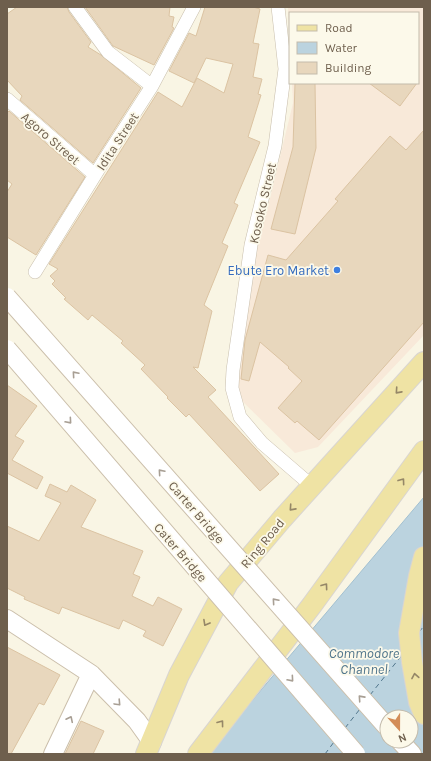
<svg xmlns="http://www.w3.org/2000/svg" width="431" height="761" viewBox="0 0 431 761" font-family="Karla,sans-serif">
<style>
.commercial{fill:#f8e9d9}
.water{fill:#bbd3df;stroke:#a3c0d0;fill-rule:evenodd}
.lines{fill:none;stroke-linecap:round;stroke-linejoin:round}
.ferry{stroke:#51768c;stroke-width:1;stroke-dasharray:5 4;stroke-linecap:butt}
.building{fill:#e8d7bd;stroke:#dbc3a2}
.street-casing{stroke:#c8beac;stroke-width:14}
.secondary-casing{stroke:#cbbfab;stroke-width:20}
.primary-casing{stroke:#d9d5d1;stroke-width:22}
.street{stroke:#fff;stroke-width:13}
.secondary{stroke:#fff;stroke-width:18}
.primary{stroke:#efe3a4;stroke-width:20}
.secondary-bridge-casing{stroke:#cbbfab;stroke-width:20;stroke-linecap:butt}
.secondary-bridge{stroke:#fff;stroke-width:18}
.oneway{stroke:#a89f94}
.oneway2{stroke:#958767}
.shop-dot{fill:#3f7fe0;stroke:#fcf9ea;stroke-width:1.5}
.labels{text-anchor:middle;stroke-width:3.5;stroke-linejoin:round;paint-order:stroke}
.street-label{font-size:13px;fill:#6e5f4d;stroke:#fcf9ea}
.shop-label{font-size:13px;fill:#366cbe;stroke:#fcf9ea;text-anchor:end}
.water-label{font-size:14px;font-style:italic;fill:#51768c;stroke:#fcf9ea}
</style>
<rect width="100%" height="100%" fill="#f9f5e4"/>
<path class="commercial" d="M 288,7 L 424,7 L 424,335 L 318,447 L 295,453 L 233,392 L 235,324 L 266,215 L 293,103 L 292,83 L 418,83 L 418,13 L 290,13 L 290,48 Z"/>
<path class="water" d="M 424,497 L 424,754 L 207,754 ZM 387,717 L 411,717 L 411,741 L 387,741 Z"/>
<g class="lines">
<path class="ferry" d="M 419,632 L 424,626
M 370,695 L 402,655
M 345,728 L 360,709
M 325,754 L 334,742"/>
</g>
<path class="building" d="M 17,7 L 67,7 L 69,12 L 91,42 L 88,47 L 101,55 L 141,88 L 93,163 L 20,100 L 22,96 L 7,80 L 7,14 Z
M 85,7 L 170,7 L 169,16 L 174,17 L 172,27 L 174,28 L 154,65 L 113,46 Z
M 205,7 L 253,7 L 260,9 L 253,43 L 259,44 L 253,77 L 262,79 L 258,94 L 261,95 L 248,137 L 260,142 L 234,203 L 238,205 L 222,243 L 228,246 L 204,305 L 212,311 L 198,368 L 193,367 L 216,390 L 208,397 L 279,474 L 260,491 L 189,414 L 186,417 L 167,398 L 168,397 L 141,369 L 145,365 L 121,343 L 123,341 L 92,315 L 88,320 L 64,299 L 66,298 L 52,284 L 55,281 L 50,276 L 58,269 L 49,264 L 158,92 L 182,107 L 197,78 L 224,93 L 233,64 L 206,58 L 194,83 L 169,71 L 189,33 L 196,36 Z
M 295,83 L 315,83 L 316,148 L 295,234 L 271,229 L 293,147 Z
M 369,83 L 417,83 L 400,106 Z
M 9,111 L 85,177 L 36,255 L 7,237 L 7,192 L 12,184 L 7,180 L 7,113 Z
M 424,130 L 424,322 L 319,440 L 297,421 L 295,423 L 278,408 L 302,381 L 288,368 L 289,367 L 260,342 L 249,381 L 241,379 L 245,340 L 268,255 L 286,260 L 338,201 L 335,199 L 390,136 L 406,150 Z
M 7,385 L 37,406 L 15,436 L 24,441 L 12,460 L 43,477 L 37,489 L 7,473 Z
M 50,484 L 67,492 L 71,485 L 96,500 L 81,527 L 143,551 L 133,574 L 140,577 L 132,596 L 153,606 L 158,597 L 182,609 L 163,646 L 143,636 L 146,631 L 123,620 L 119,629 L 62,607 L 59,614 L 24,599 L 25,597 L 7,588 L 7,526 L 39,541 L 61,503 L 45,496 Z
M 7,647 L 60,675 L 44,705 L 39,703 L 11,754 L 7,754 Z
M 81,721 L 104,731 L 93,754 L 65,754 Z"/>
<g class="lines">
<defs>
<path id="street" d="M 75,7 L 108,52 L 152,86
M 278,7 L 285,69 L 275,146 L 251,245 L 233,370 L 232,388 L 240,417 L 262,443 L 312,486
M 7,99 L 95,175
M 35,272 L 103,162 L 152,86 L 194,7"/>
<path id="secondary" d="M 7,619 L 91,674 L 137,721 L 152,742
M 400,741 L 412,754
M 53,754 L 91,674"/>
<path id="primary" d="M 424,557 L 419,576 L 409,633 L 412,662 L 419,702 L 424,714
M 146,754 L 179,675 L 228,583 L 282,519 L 424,362
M 198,754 L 312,605 L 424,451"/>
</defs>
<use href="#street" class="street-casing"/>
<use href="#secondary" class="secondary-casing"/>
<use href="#primary" class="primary-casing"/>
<use href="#street" class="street"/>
<use href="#secondary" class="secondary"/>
<use href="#primary" class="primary"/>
<defs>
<path id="secondary-bridge" d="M 7,297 L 387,727
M 7,349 L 356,754"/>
</defs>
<use href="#secondary-bridge" class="secondary-bridge-casing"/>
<use href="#secondary-bridge" class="secondary-bridge"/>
</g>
<defs><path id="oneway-chevron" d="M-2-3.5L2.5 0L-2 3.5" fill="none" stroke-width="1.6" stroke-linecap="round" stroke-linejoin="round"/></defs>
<g class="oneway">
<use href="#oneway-chevron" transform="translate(75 374) rotate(-131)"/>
<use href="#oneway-chevron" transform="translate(69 421) rotate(49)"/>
<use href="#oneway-chevron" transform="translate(161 472) rotate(-131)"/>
<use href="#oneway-chevron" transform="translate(275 601) rotate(-131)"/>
<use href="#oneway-chevron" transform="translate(291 679) rotate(49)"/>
<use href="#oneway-chevron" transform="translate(361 698) rotate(-132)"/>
<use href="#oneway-chevron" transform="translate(118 703) rotate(47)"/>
<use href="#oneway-chevron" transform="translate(70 719) rotate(-64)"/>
</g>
<g class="oneway2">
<use href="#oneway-chevron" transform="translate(398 391) rotate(132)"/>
<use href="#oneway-chevron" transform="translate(402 481) rotate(-54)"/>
<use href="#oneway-chevron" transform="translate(292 508) rotate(132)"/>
<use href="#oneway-chevron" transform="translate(325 586) rotate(-54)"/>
<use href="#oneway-chevron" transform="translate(206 623) rotate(119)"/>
<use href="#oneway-chevron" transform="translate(415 676) rotate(-100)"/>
<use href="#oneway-chevron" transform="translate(221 723) rotate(-53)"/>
</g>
<circle class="shop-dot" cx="337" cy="270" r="4"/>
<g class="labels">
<g class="street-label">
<text transform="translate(51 138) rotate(41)" y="5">Agoro Street</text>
<text transform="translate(117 141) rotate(-57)" y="5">Idita Street</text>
<text transform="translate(262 203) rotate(-77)" y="5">Kosoko Street</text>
<text transform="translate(197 512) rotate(49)" y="5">Carter Bridge</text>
<text transform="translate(262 543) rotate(-50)" y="5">Ring Road</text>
<text transform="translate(181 552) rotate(49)" y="5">Cater Bridge</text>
</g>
<g class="shop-label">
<text x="329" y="275">Ebute Ero Market</text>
</g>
<g class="water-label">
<text x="364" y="658">Commodore<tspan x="364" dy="16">Channel</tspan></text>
</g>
</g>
<rect width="431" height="761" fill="none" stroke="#6e5f4d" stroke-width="16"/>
<rect x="289" y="12" width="130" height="72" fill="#fcf9ea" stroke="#c3bbab"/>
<rect x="297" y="25" width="20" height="6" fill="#efe3a4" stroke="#c3bbab"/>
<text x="325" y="32" font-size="12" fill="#6e5f4d">Road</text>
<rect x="297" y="42" width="20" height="12" fill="#bbd3df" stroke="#c3bbab"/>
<text x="325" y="52" font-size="12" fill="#6e5f4d">Water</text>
<rect x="297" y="62" width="20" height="12" fill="#e8d7bd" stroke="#c3bbab"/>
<text x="325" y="72" font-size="12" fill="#6e5f4d">Building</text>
<g transform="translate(399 729) rotate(159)"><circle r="19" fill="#fcf9ea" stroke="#c3bbab"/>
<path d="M0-3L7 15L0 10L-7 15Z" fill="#d38d58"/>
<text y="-6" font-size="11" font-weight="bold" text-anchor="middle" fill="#6e5f4d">N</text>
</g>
</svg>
